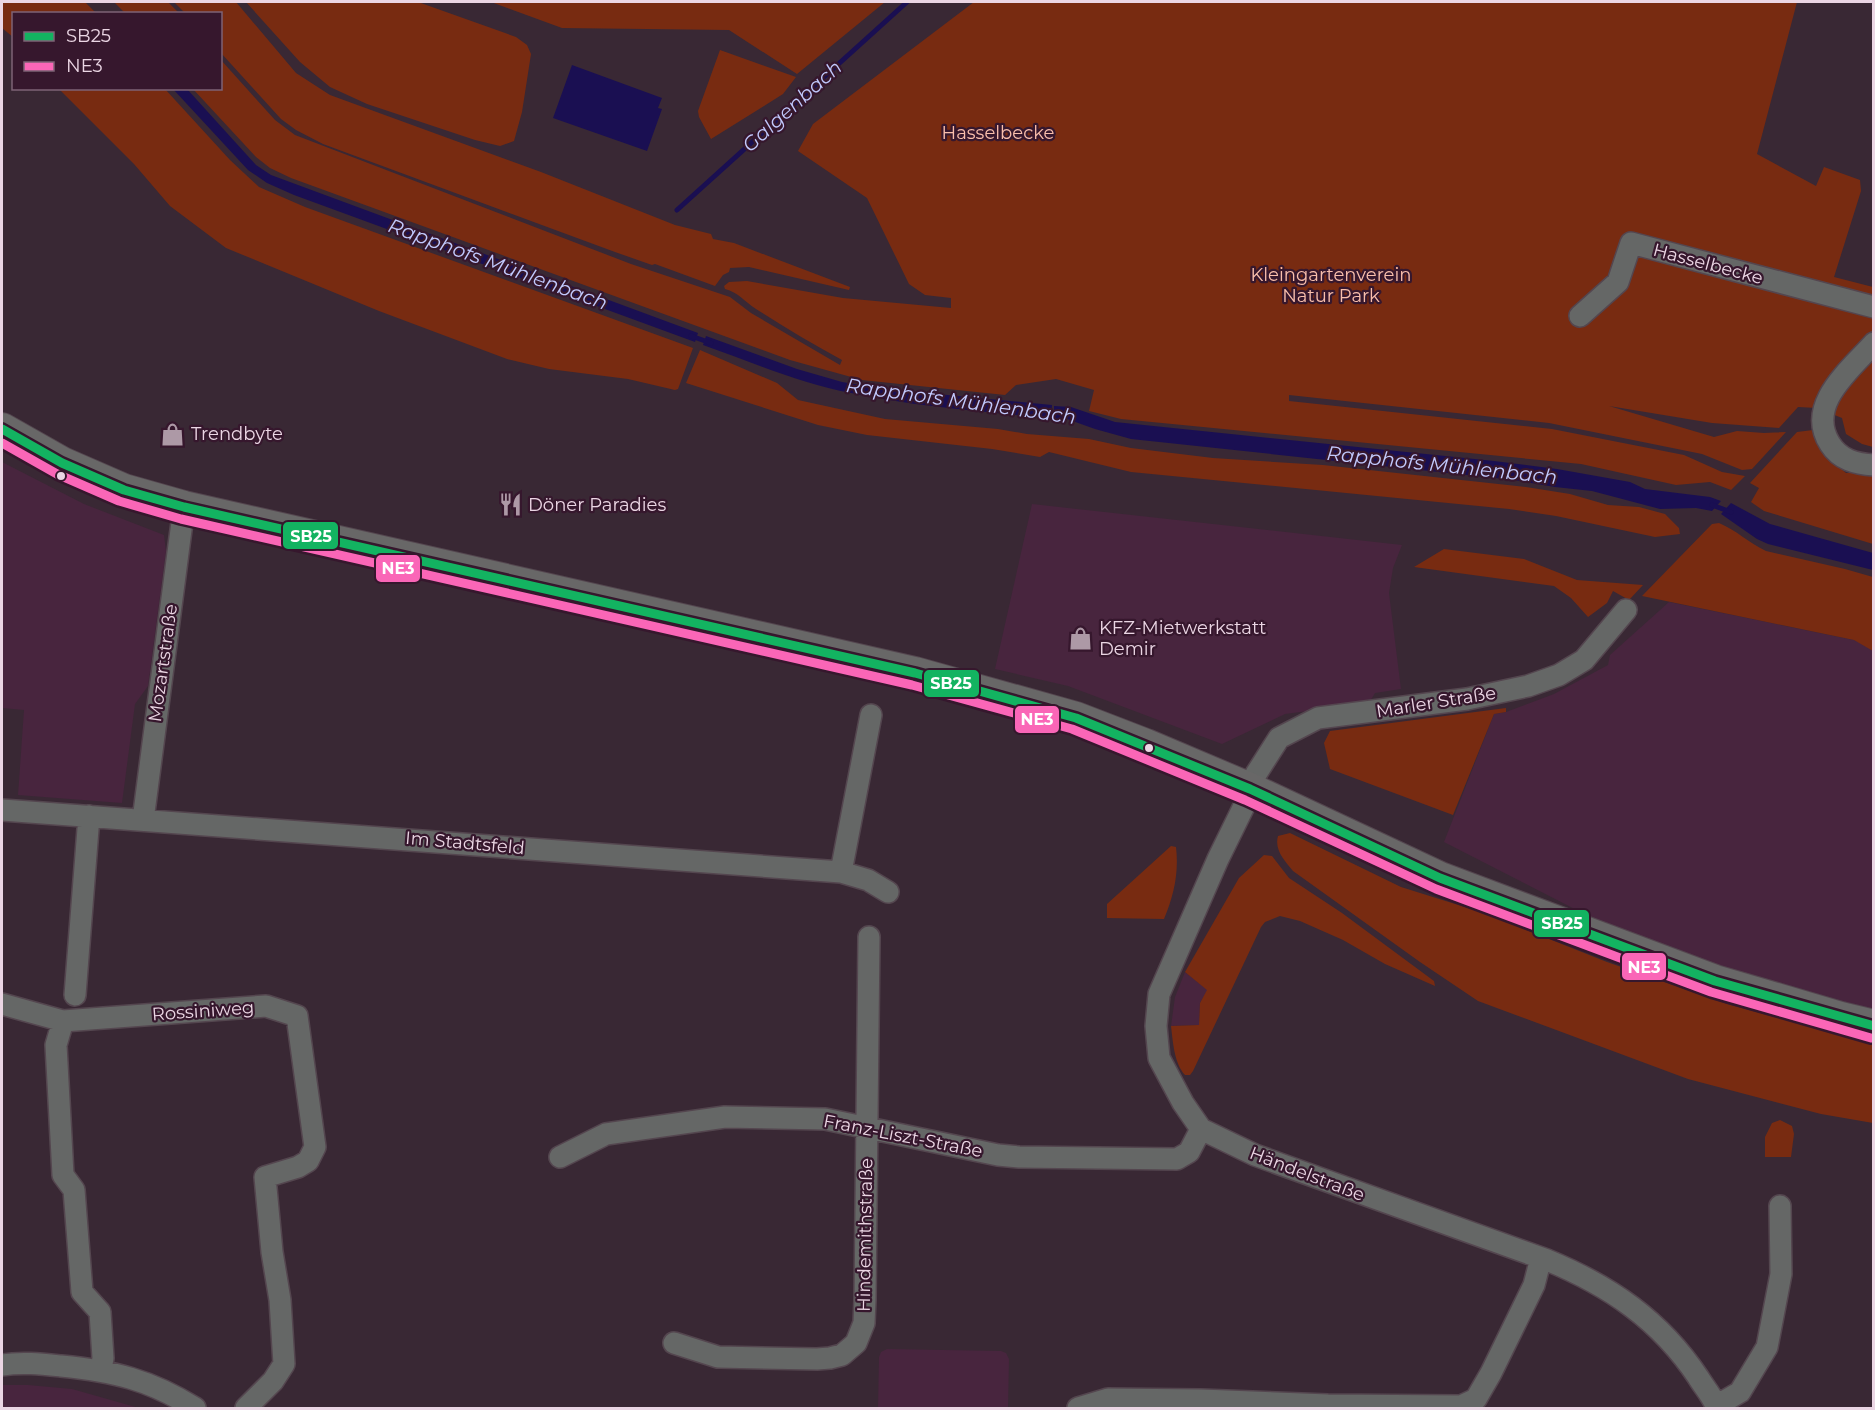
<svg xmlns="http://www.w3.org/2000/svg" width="1875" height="1410" viewBox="0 0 1875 1410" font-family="Montserrat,sans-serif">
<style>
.built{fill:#48253e}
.green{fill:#782b11}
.water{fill:#1a0f52}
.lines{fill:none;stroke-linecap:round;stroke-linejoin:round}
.stream{stroke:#1a0f52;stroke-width:5}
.minor-casing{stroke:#54464f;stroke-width:24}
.primary-casing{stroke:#54464f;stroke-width:34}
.minor{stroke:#656766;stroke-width:21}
.primary{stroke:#686767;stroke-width:32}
.bus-1-casing{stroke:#36172d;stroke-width:14}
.bus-2-casing{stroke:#36172d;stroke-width:14}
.bus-1{stroke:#13b361;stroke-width:9}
.bus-2{stroke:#fa66b7;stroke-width:9}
.bus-dot{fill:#ebd6e4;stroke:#36172d;stroke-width:2}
.labels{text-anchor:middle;stroke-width:4.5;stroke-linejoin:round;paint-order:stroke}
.park-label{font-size:18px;fill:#fabfac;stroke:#36172d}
.street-label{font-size:18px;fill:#ebd6e4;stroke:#36172d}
.poi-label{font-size:18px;fill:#ebd6e4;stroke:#36172d;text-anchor:start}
.water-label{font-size:20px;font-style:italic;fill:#c1c9fd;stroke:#36172d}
.line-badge{stroke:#36172d;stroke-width:2}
.badge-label{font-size:16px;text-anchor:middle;font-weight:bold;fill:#fff}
</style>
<rect width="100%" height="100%" fill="#392834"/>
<path class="built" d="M 2,462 L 84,504 L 164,535 L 166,551 L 148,686 L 135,704 L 122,803 L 18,795 L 24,710 L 2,708 Z
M 1032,504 L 1402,545 L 1393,568 L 1389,593 L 1401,689 L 1375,693 L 1369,703 L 1285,714 L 1222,744 L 1068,686 L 995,669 Z
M 1669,602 L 1854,640 L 1873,646 L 1873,1026 L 1715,981 L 1444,842 L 1494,714 L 1506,712 L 1554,694 L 1608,665 L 1610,655 Z
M 1185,972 L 1208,990 L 1200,1003 L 1199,1025 L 1171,1026 L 1175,997 Z
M 887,1349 L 1001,1351 L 1006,1353 L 1009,1359 L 1008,1408 L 878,1408 L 879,1357 L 881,1352 Z
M 2,1385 L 28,1385 L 72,1389 L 139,1408 L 2,1408 Z"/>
<path class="green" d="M 2,2 L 85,2 L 96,13 L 14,14 L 13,37 L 2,28 Z
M 114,2 L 168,2 L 179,13 L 125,13 Z
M 174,2 L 236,2 L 296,73 L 330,95 L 541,172 L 675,225 L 711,234 L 713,239 L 734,243 L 850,287 L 849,290 L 749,267 L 730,268 L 729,272 L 723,275 L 715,286 L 655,264 L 652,265 L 615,252 L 323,144 L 296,130 L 281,119 L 221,53 L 220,14 L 185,13 Z
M 246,2 L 418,2 L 516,37 L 527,45 L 531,54 L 522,112 L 514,141 L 500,146 L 475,140 L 367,104 L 330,87 L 300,62 Z
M 491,2 L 885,2 L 797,74 L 729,30 L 562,28 Z
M 974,2 L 1797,2 L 1757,154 L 1816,186 L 1824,167 L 1860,180 L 1861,191 L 1834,277 L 1873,287 L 1873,447 L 1862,444 L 1846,434 L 1842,418 L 1817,408 L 1798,407 L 1779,428 L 1712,423 L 1609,406 L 1714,437 L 1737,431 L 1764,433 L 1786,432 L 1752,469 L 1742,470 L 1702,454 L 1549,423 L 1289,395 L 1289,401 L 1552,429 L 1684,455 L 1722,472 L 1745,476 L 1731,490 L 1710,482 L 1676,485 L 1581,464 L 1121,419 L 1089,411 L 1094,390 L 1056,379 L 1016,385 L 1005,395 L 862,380 L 790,360 L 291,178 L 270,168 L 256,157 L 193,89 L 220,88 L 221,60 L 275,120 L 295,135 L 631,264 L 730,297 L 751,313 L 840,365 L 842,360 C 812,344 784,327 756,309 C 745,302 738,292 725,289 L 724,286 L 729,282 L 747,281 L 843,298 L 951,308 L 951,298 L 925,295 L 909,284 L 867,198 L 798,151 L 813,124 Z
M 720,50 L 796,77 L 783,94 L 711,139 L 699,117 L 698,111 Z
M 59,89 L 165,89 L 230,160 L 259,187 L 305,207 L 693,348 L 678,389 L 675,390 L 628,379 L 549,369 L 507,359 L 379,311 L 226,248 L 170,206 L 134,164 Z
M 700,350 L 777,383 L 798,400 L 885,419 L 998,429 L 1027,434 L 1089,439 L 1131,448 L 1213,458 L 1323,465 L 1526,487 L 1570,494 L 1608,505 L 1639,507 L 1665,514 L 1679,528 L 1680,534 L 1655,537 L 1556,516 L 1509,509 L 1131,472 L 1049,452 L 1040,457 L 992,449 L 867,435 L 818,425 L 686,383 Z
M 1813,430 L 1822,452 L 1846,473 L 1873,473 L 1873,544 L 1764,511 L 1751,502 L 1759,488 L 1750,483 L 1797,432 Z
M 1719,523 C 1736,530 1749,543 1766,551 L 1845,569 L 1873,577 L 1873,651 L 1854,640 L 1642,596 L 1712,524 Z
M 1444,549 L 1524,559 L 1577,580 L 1643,585 L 1629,600 L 1613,591 L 1607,603 L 1588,617 L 1571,598 L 1554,586 L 1414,567 Z
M 1506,708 L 1506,712 L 1494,714 L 1453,815 L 1330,769 L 1324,743 L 1330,731 Z
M 1290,833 L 1401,887 L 1484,913 L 1607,962 L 1727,1004 L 1819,1029 L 1873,1042 L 1873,1123 L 1821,1114 L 1688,1079 L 1478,1001 L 1420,962 L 1293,871 C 1285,861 1274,850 1278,836 Z
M 1171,846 L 1176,847 C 1179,873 1174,895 1164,919 L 1107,918 L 1107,904 Z
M 1264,855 L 1272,856 L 1289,878 L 1342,913 L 1434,981 L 1435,986 L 1385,964 L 1343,940 L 1300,921 L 1280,916 L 1265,922 L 1261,927 L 1193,1071 L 1190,1075 L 1185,1075 C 1174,1063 1173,1042 1171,1026 L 1199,1025 L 1200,1003 L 1207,990 L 1185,972 L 1239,878 Z
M 1780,1120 L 1792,1126 L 1794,1134 L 1791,1157 L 1765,1157 L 1765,1137 L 1772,1123 Z"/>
<path class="water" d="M 572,65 L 662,98 L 658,108 L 662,109 L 647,151 L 553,118 Z
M 173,89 L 187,89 L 256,165 L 271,175 L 698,333 L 695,342 L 294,195 L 267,183 L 248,170 Z
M 706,336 L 797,369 L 842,382 L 885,389 L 1052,405 L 1051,419 C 985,411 917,407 851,393 C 800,383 751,362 703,345 Z
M 1054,406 L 1071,407 L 1115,422 L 1494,461 L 1557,469 L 1630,482 L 1645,489 L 1710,497 L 1721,501 L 1712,511 L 1696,508 L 1660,509 L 1592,491 L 1555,487 L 1514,480 L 1131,439 L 1095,429 L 1067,419 L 1054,419 Z
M 1731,503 L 1770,524 L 1873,553 L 1873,570 L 1768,544 L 1757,539 L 1721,514 Z"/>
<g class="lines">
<path class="stream" d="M 677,210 L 907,2
M 691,336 L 711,343
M 1712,505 L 1731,512"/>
<defs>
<path id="minor" d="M 1580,316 L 1618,282 L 1631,243 L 1874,307
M 1874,343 C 1850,370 1805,405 1830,444 C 1840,460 1856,464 1874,465
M 1626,610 L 1584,660 L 1559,675 L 1528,686 L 1467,699 L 1318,718 L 1279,738 L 1256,774 L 1245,804 L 1218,859 L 1159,994 L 1156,1026 L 1159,1058 L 1183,1103 L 1201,1129 L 1255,1155 L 1547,1260 C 1610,1286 1660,1320 1698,1377 C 1704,1387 1713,1397 1717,1408
M 2,810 L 841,872 L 871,715
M 143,820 L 184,507
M 841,872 L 868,880 L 888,892
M 75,995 L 89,816
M 2,1004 L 63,1021 L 266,1006 L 297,1016 L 315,1147 L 308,1161 L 298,1167 L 265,1177 L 272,1252 L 280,1300 L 284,1364 L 273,1381 L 246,1408
M 63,1021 L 56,1045 L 63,1175 L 74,1190 L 82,1292 L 100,1312 L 103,1358 L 101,1370
M 560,1157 L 606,1134 L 725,1117 L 825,1119 L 998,1155 L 1019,1157 L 1177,1159 L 1189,1152 L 1201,1129
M 674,1343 L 718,1357 L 817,1359 L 830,1358 L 842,1355 L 856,1343 L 864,1323 L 865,1300 L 869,937
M 2,1365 C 22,1362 41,1364 61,1366 C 114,1371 150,1380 195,1408
M 1716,1406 L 1740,1392 L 1767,1347 L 1781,1274 L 1780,1206
M 1078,1408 L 1108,1399 L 1201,1400 L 1328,1405 L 1461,1406 L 1476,1399 L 1491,1373 L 1534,1285 L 1541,1258"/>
<path id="primary" d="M 2,429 L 62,463 L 124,490 L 184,507 L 915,673 L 1076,718 L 1146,745 L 1250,789 L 1440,878 L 1715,981 L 1841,1018 L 1874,1026"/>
</defs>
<use href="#minor" class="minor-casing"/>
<use href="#primary" class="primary-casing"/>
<use href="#minor" class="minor"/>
<use href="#primary" class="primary"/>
<defs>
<path id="bus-1" d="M 2,429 L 62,463 L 124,490 L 184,507 L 915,673 L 1076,718 L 1250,789 L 1440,878 L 1715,981 L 1874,1026"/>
<path id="bus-2" d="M 2,443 L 57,474 L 119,501 L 181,519 L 912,685 L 1072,729 L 1245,800 L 1436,889 L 1711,992 L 1871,1038"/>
</defs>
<use href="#bus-1" class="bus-1-casing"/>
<use href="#bus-2" class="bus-2-casing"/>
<use href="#bus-1" class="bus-1"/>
<use href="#bus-2" class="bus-2"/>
</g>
<defs>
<symbol id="shop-bare" viewBox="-9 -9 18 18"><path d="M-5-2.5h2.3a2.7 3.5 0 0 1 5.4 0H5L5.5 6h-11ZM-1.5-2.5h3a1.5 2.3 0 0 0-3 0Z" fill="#ad99a6" stroke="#36172d" stroke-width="2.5" paint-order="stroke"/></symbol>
<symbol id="restaurant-bare" viewBox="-9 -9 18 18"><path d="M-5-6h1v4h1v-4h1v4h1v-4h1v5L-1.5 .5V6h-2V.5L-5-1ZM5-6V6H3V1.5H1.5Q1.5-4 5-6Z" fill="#ad99a6" stroke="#36172d" stroke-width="2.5" paint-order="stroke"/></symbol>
</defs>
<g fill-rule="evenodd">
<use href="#shop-bare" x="156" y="418" width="33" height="33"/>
<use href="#restaurant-bare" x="494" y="488" width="33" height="33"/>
<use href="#shop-bare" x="1064" y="622" width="33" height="33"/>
</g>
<g class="bus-dot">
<circle cx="61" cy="476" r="5"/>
<circle cx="1149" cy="748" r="5"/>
</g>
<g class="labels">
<g class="park-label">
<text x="998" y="139">Hasselbecke</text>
<text x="1331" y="281">Kleingartenverein<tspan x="1331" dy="21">Natur Park</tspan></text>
</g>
<g class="street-label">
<text transform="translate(1708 264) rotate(15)" y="6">Hasselbecke</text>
<text transform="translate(163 663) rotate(-82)" y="6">Mozartstraße</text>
<text transform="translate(1436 702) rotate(-9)" y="6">Marler Straße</text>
<text transform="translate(465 843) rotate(5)" y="6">Im Stadtsfeld</text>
<text transform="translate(203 1011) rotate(-4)" y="6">Rossiniweg</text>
<text transform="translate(903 1136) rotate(11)" y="6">Franz-Liszt-Straße</text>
<text transform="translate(1307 1174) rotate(21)" y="6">Händelstraße</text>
<text transform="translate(865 1235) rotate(-89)" y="6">Hindemithstraße</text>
</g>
<g class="poi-label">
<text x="191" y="440">Trendbyte</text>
<text x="528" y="511">Döner Paradies</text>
<text x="1099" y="634">KFZ-Mietwerkstatt<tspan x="1099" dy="21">Demir</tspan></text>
</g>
<g class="water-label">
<text transform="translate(792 106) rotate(-42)" y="7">Galgenbach</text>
<text transform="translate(498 264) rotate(20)" y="7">Rapphofs Mühlenbach</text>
<text transform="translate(961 401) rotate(8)" y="7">Rapphofs Mühlenbach</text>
<text transform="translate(1442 465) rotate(6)" y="7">Rapphofs Mühlenbach</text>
</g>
</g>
<g class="line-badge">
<rect x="282" y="521" width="57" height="29" rx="6" fill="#13b361"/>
<rect x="375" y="554" width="46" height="29" rx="6" fill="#fa66b7"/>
<rect x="923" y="669" width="57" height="29" rx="6" fill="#13b361"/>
<rect x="1014" y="705" width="46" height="29" rx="6" fill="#fa66b7"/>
<rect x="1533" y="909" width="57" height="29" rx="6" fill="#13b361"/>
<rect x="1621" y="952" width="46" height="29" rx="6" fill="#fa66b7"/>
</g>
<g class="badge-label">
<text x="311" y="542">SB25</text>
<text x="398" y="574">NE3</text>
<text x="951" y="689">SB25</text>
<text x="1037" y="725">NE3</text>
<text x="1562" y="929">SB25</text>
<text x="1644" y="973">NE3</text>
</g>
<rect width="1875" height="1410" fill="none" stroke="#ebd6e4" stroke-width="6"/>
<rect x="12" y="12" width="210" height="78" fill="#36172d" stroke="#7e6376" stroke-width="1.5"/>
<rect x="24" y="32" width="30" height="9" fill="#13b361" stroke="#7e6376" stroke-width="1.5"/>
<text x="66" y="42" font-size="18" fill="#ebd6e4">SB25</text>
<rect x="24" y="62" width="30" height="9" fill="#fa66b7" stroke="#7e6376" stroke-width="1.5"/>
<text x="66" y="72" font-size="18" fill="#ebd6e4">NE3</text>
</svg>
